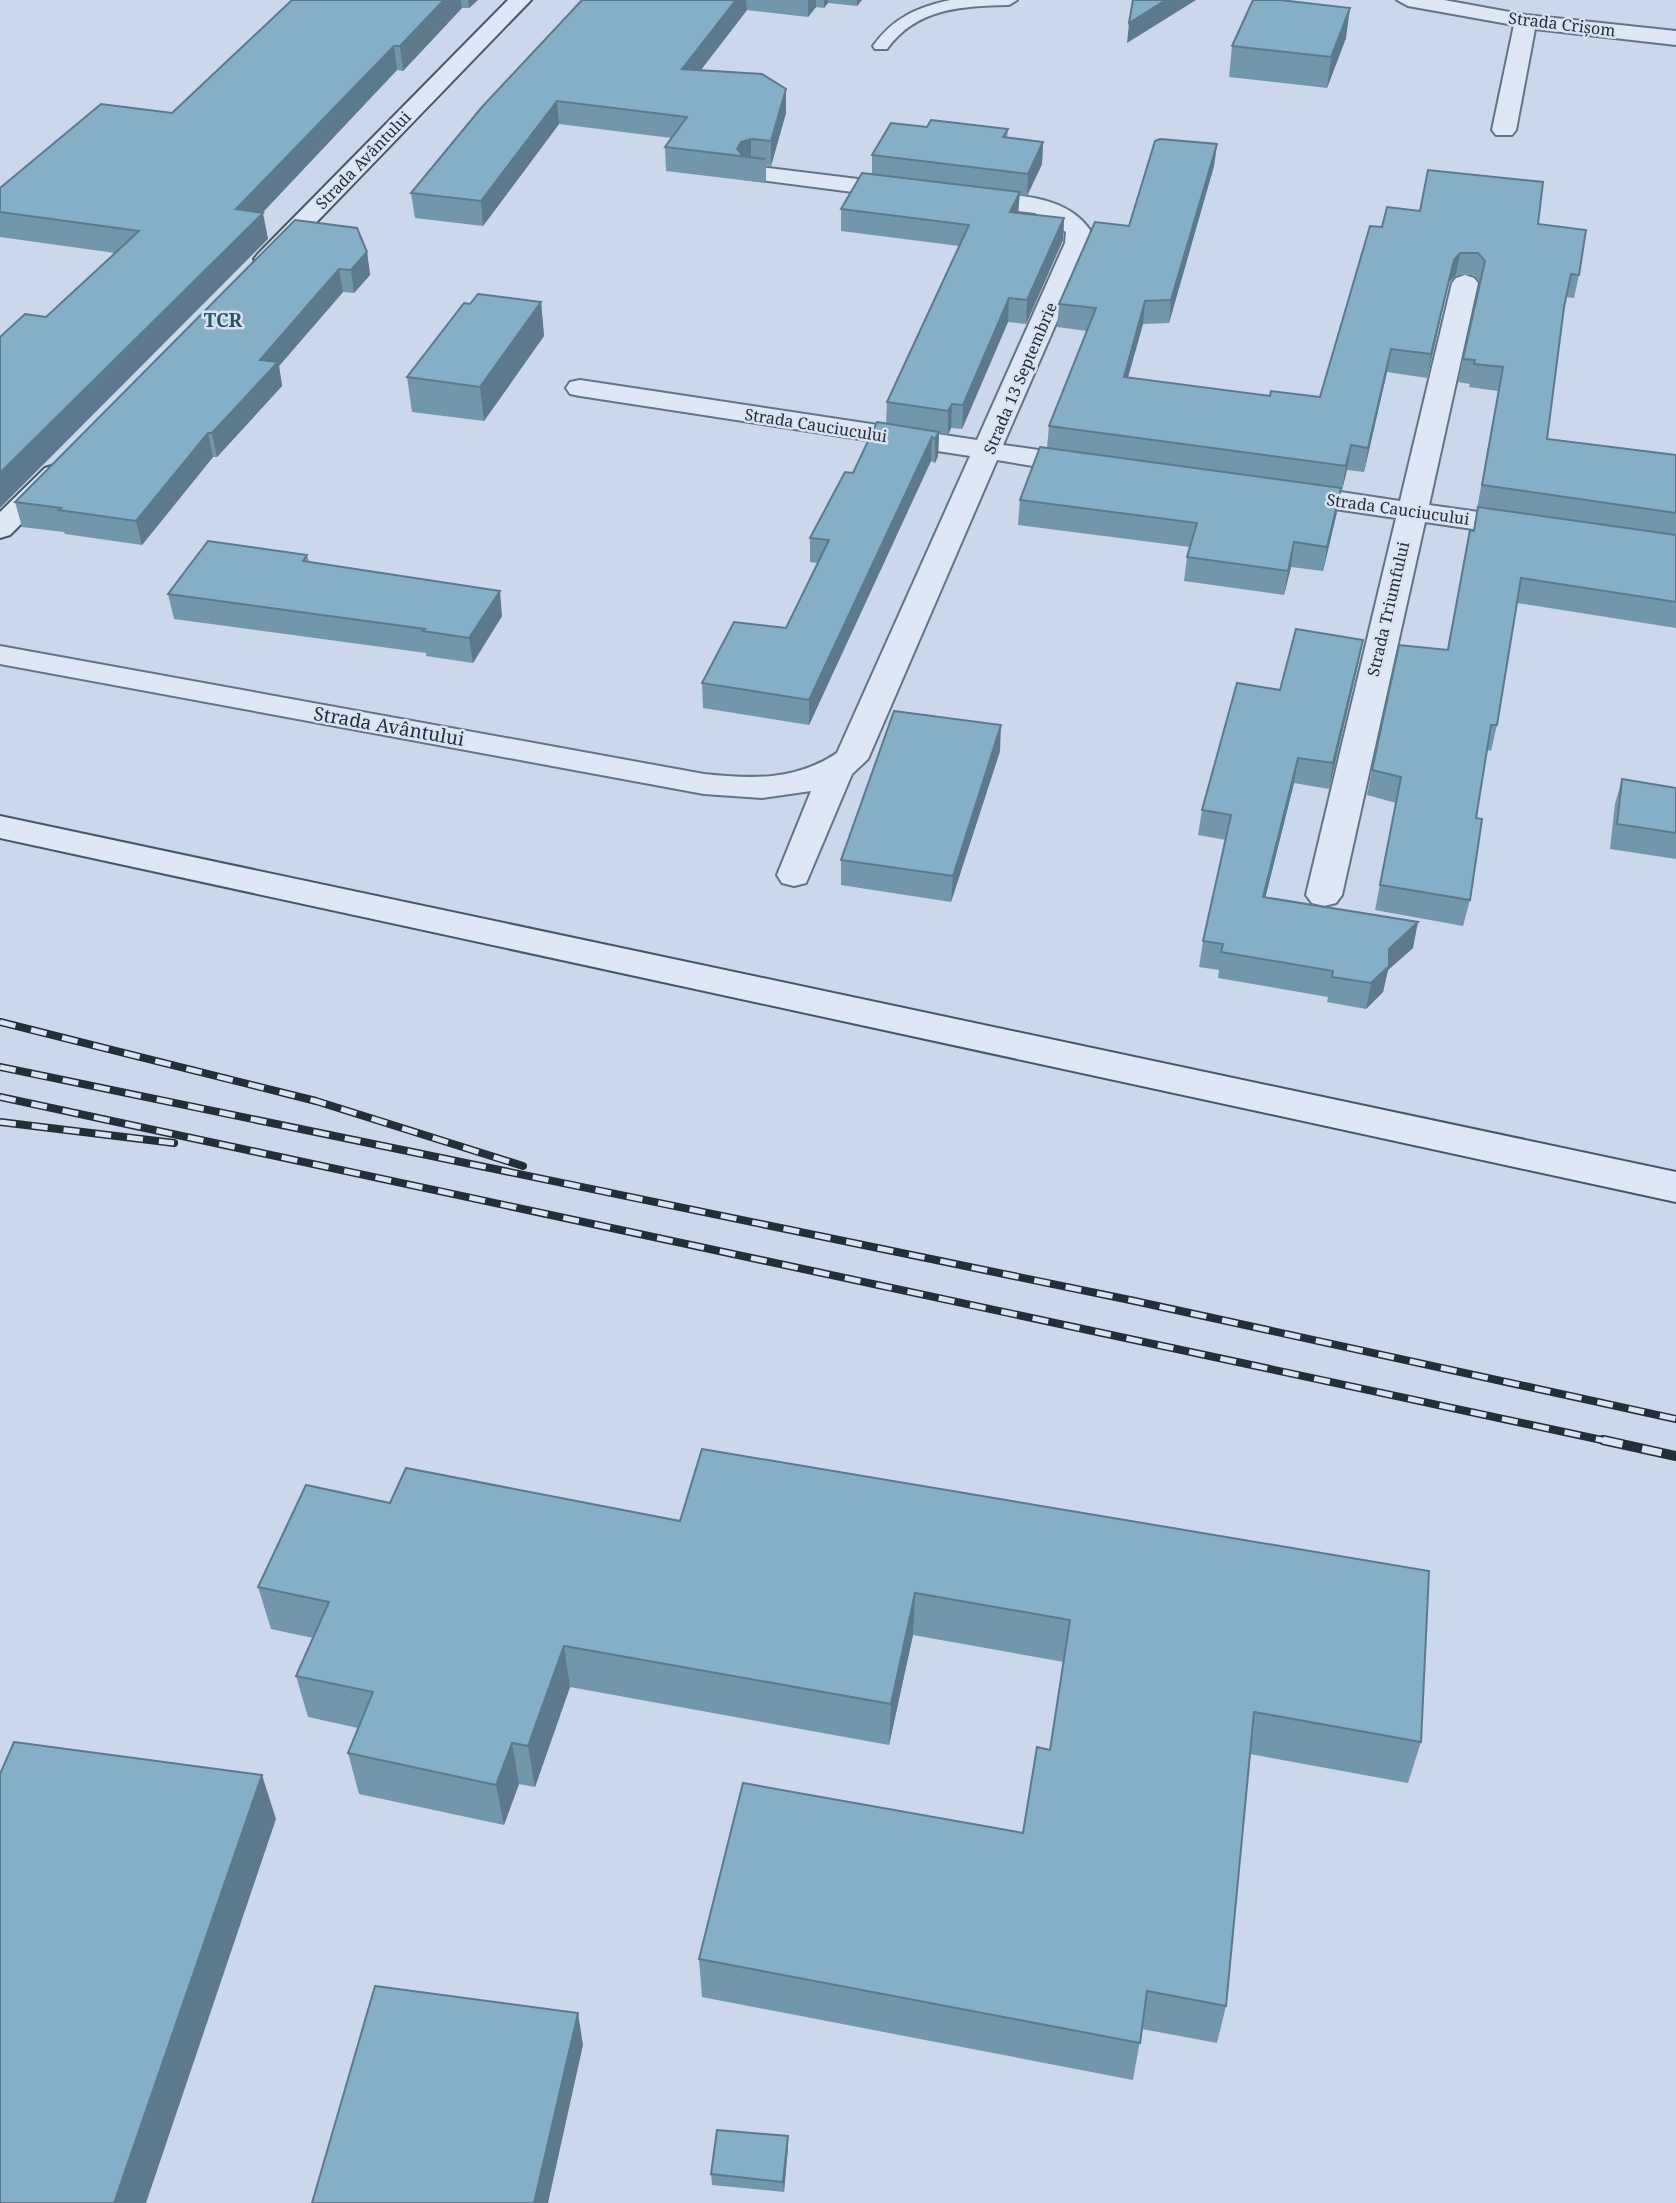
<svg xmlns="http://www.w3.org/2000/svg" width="1676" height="2203" viewBox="0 0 1676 2203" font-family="'Noto Serif',serif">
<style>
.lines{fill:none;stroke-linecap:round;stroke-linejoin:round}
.service-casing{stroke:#607587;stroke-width:4}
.minor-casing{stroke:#607587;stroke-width:4}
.secondary-casing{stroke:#435869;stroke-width:4}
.service{fill:#dee7f6;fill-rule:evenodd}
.minor{fill:#dee7f6;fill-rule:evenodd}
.secondary{fill:#dee7f6;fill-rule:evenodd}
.rail-far1-casing{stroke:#222f39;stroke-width:8}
.rail-casing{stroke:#222f39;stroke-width:10}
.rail-far1{stroke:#dae3f3;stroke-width:5;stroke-dasharray:16;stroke-linecap:butt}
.rail{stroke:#dae3f3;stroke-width:7;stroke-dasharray:20;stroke-linecap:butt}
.wall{fill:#7296aa}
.shaded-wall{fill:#5c7a8b}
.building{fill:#84afc6;stroke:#5c7a8b;stroke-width:2}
.labels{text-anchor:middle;stroke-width:5;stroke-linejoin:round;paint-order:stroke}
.far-street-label{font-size:16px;fill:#222f39;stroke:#dae3f3}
.far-quarter-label{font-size:19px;font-weight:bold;fill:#265962;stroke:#dae3f3}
.street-label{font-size:19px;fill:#222f39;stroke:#dae3f3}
</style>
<rect width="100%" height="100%" fill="#cbd7eb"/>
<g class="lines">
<defs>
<path id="service" d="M 951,0 L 1017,0 L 1009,5 C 962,6 916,8 887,49 L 875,49 L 873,46 C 893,18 917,7 951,0 Z"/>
<path id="minor" d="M 1397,0 L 1444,0 L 1526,15 L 1676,31 L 1676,45 L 1535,29 L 1516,130 L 1512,135 L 1496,135 L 1492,130 L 1514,25 L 1408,6 Z
M 752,166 L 907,185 L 916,187 L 919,192 L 916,197 L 907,199 L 744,178 L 740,173 L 744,168 Z
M 966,192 C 1007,195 1064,192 1090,230 L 1091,243 L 1003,445 L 1088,457 L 1098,460 L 1102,466 L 1098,472 L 1088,475 L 997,460 L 868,759 L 852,774 L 806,883 L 794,886 L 782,883 L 777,875 L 811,791 L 762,798 L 704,794 L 0,664 L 0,646 L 704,774 C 752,779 795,781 837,753 L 970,456 L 580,396 L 570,394 L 566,388 L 570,382 L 580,380 L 977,440 L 1065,243 L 1066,232 L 1035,213 L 957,204 L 954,199 L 957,194 Z
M 1465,275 L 1474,278 L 1478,283 L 1429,505 L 1528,519 L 1538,522 L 1543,528 L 1538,534 L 1528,537 L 1425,522 L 1342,895 L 1336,903 L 1324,906 L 1312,903 L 1306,895 L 1396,518 L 1287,502 L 1277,499 L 1272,493 L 1277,487 L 1287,484 L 1400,501 L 1452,283 L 1456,278 Z"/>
<path id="secondary" d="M 508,0 L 531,0 L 276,264 L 258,264 L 254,259 L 258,254 Z
M 55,465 L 65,468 L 69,474 L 65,480 L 10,535 L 0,538 L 0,512 L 45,468 Z
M 0,816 L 1676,1172 L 1676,1202 L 0,838 Z"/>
</defs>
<use href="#service" class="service-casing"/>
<use href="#minor" class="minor-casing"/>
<use href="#secondary" class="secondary-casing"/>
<use href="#service" class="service"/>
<use href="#minor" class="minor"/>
<use href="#secondary" class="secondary"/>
<defs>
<path id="rail-far1" d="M 0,1022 L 316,1101 L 523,1166
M 0,1067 L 1130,1300 L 1676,1419
M 0,1097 L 1611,1442
M 0,1122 L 174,1143"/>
<path id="rail" d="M 1603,1440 L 1676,1456"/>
</defs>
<use href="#rail-far1" class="rail-far1-casing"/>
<use href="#rail" class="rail-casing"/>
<use href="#rail-far1" class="rail-far1"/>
<use href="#rail" class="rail"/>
</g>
<path class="wall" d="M 292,0 L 478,0 L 469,8 L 462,8 L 403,71 L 397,70 L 262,213 L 268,239 L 46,317 L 115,253 L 0,237 L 0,188 L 172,113 Z
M 582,0 L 862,0 L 857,6 L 828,3 L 824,8 L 816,7 L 808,17 L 747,10 L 701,70 L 786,89 L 786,113 L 771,166 L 766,165 L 766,183 L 666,171 L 665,147 L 671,138 L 559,124 L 483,226 L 415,218 L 411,193 Z
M 1346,38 L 1327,88 L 1229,77 L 1232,46 Z
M 927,127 L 1008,129 L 1007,138 L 1043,142 L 1042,164 L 1027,196 L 1019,195 L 1018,212 L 1064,218 L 1063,240 L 1026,324 L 1008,322 L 962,429 L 951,428 L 948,435 L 939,433 L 938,456 L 935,463 L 931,461 L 809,725 L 703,708 L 702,683 L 786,628 L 818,563 L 810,562 L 810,538 L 886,424 L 887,402 L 959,246 L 841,231 L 841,209 L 872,174 L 872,155 Z
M 1217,144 L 1214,166 L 1169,323 L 1143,324 L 1128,378 L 1270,396 L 1320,397 L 1382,227 L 1538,224 L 1579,275 L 1574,298 L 1566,297 L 1564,307 L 1547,439 L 1676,455 L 1676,628 L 1517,603 L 1497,725 L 1491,751 L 1487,750 L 1476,818 L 1470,900 L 1463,926 L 1375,910 L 1396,803 L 1367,795 L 1372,770 L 1447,650 L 1470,530 L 1473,531 L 1477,509 L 1498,391 L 1469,387 L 1470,384 L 1458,382 L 1480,283 L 1474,275 L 1456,275 L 1449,282 L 1427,378 L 1387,372 L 1364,472 L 1347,470 L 1342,490 L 1341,490 L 1337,512 L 1323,571 L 1291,567 L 1284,595 L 1184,581 L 1187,557 L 1190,547 L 1018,525 L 1020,500 L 1047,448 L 1049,426 L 1087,331 L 1057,327 L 1059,304 L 1129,226 Z
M 295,220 L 367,252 L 370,275 L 354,293 L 343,292 L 279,366 L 282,386 L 217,457 L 213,457 L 142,545 L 65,534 L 64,532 L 22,527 L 15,502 Z
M 541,302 L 544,336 L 484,421 L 412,412 L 407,377 L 470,304 Z
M 307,555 L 309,562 L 502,616 L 473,663 L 426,656 L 426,653 L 174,619 L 168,594 Z
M 1363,640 L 1358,665 L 1329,789 L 1294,783 L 1265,898 L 1413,948 L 1388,970 L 1383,992 L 1366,1009 L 1327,1002 L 1328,997 L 1218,978 L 1219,970 L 1199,967 L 1203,941 L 1226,840 L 1198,835 L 1202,810 L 1280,690 Z
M 1000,751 L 951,902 L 841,885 L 841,860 Z
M 1622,779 L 1676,788 L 1676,859 L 1610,849 L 1615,804 Z
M 702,1449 L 1421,1742 L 1408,1783 L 1250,1754 L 1226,2006 L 1217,2043 L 1142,2029 L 1133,2080 L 702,1997 L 699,1959 L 1023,1833 L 1050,1750 L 1064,1662 L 913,1635 L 889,1745 L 570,1687 L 535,1787 L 519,1784 L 504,1825 L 359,1794 L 348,1753 L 358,1728 L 308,1717 L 296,1676 L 313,1638 L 271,1629 L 258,1587 L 390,1503 L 680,1521 Z
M 788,2147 L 784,2192 L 712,2185 L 711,2174 Z"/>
<path class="shaded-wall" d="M 444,0 L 461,0 L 462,8 L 403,71 L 400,46 Z
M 468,0 L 478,0 L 469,8 Z
M 736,0 L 746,0 L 747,10 L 683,93 L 682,69 Z
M 808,0 L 816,0 L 816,7 L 808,17 Z
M 824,0 L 828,0 L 828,3 L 824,8 Z
M 857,0 L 862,0 L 857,6 Z
M 1166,0 L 1196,0 L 1127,43 L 1129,23 Z
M 1350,8 L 1346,38 L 1327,88 L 1331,57 Z
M 394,46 L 397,70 L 250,226 L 263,213 L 268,239 L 0,508 L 0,473 L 236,209 Z
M 786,89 L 786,113 L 771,166 L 771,141 Z
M 557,101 L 559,124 L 483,226 L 481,201 Z
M 751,139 L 751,157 L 737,156 L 737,149 L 741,142 Z
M 1043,142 L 1042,164 L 1027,196 L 1028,174 Z
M 1217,144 L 1214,166 L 1169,323 L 1171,300 Z
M 1020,192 L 1018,215 L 1010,212 Z
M 1064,218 L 1063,240 L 1026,324 L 1027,300 Z
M 367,252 L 370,275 L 354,293 L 351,270 Z
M 1460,253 L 1456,275 L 1449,282 L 1427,378 L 1431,354 L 1454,260 Z
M 339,269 L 343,292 L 279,366 L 282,386 L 217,457 L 212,433 L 260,360 Z
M 1009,298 L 1008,322 L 962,429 L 963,405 Z
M 1145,301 L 1143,324 L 1121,401 L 1124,377 Z
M 541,302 L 544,336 L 484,421 L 480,387 Z
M 1391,349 L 1387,372 L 1364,472 L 1368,448 Z
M 952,404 L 951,428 L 948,435 L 948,411 Z
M 939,432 L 938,456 L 935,463 L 935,439 Z
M 208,433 L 213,457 L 142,545 L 136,521 Z
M 932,437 L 931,461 L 809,725 L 809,700 Z
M 1351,445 L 1347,470 L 1342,490 L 1346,466 Z
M 1341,488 L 1337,512 L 1323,571 L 1327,547 Z
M 1294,542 L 1291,567 L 1284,595 L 1288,571 Z
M 500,591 L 502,616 L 473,663 L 469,638 Z
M 1363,640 L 1358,665 L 1329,789 L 1333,763 Z
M 1001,725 L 1000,751 L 951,902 L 953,876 Z
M 1298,758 L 1294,783 L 1259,923 L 1263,897 Z
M 1418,922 L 1413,948 L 1388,970 L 1383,992 L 1366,1009 L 1371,983 L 1389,949 Z
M 915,1593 L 913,1635 L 889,1745 L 891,1704 Z
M 564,1646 L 570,1687 L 535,1787 L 528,1746 Z
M 512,1743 L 519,1784 L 504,1825 L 496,1785 Z
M 262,1775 L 276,1819 L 146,2203 L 114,2203 Z
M 578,2013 L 583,2045 L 548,2203 L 534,2203 Z
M 788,2136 L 788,2147 L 784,2192 L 783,2182 Z"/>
<path class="building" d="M 292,0 L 444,0 L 400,46 L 394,46 L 236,209 L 263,213 L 0,473 L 0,337 L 25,314 L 46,317 L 139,231 L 0,212 L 0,188 L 101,104 L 172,113 Z
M 582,0 L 736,0 L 682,69 L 762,74 L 786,89 L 771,141 L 751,139 L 741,142 L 737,149 L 743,156 L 765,159 L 665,147 L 687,117 L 557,101 L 481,201 L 411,193 L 482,107 Z
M 1133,0 L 1166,0 L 1129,23 Z
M 1253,0 L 1280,0 L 1350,8 L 1331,57 L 1232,46 Z
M 931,120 L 1008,129 L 1003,137 L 1043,142 L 1028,174 L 872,155 L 891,123 L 927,127 Z
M 1160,139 L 1217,144 L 1171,300 L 1145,301 L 1124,377 L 1270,396 L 1271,391 L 1320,397 L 1370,226 L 1382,227 L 1387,207 L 1420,211 L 1428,170 L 1543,182 L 1538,224 L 1586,230 L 1579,275 L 1571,274 L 1564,307 L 1547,439 L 1676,455 L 1676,513 L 1482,485 L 1503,367 L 1474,364 L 1475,360 L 1463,359 L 1485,261 L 1478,253 L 1460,253 L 1454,260 L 1431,354 L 1391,349 L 1368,448 L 1351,445 L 1346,466 L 1049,426 L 1096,308 L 1059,304 L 1095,222 L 1129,226 L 1155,141 Z
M 862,173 L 1020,192 L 1010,212 L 1064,218 L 1027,300 L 1009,298 L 963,405 L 952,404 L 948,411 L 887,402 L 969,225 L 841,209 Z
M 295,220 L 357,228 L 367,252 L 351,270 L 339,269 L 260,360 L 278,362 L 212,433 L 208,433 L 136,521 L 59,510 L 61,508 L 15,502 Z
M 478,294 L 541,302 L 480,387 L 407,377 L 464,303 L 470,304 Z
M 877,422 L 939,432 L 935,439 L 932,437 L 809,700 L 702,683 L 734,622 L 786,628 L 829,540 L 810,538 L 845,472 L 853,473 Z
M 1040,447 L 1341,488 L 1327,547 L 1294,542 L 1288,571 L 1187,557 L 1197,523 L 1020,500 Z
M 1478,507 L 1676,535 L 1676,602 L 1521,578 L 1497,725 L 1491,725 L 1476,818 L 1482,819 L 1470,900 L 1380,885 L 1401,777 L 1372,770 L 1399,645 L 1448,650 L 1470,530 L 1474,531 Z
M 208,541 L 307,555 L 303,561 L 500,591 L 469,638 L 423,631 L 425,629 L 168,594 Z
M 1296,629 L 1363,640 L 1333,763 L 1298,758 L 1263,897 L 1418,922 L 1389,949 L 1389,966 L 1371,983 L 1332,977 L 1333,971 L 1221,952 L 1223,944 L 1203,941 L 1231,815 L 1202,810 L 1237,683 L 1280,690 Z
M 894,711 L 1001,725 L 953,876 L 841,860 Z
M 1622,779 L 1676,788 L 1676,833 L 1617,824 Z
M 702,1449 L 1429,1571 L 1421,1742 L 1254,1712 L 1226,2006 L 1147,1991 L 1140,2043 L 699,1959 L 743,1783 L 1023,1833 L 1037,1747 L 1050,1750 L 1070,1620 L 915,1593 L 891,1704 L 564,1646 L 528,1746 L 512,1743 L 496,1785 L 348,1753 L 373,1692 L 296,1676 L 329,1602 L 258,1587 L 306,1485 L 390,1503 L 406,1468 L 680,1521 Z
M 14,1742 L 262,1775 L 114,2203 L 0,2203 L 0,1774 Z
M 375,1986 L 578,2013 L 534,2203 L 312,2203 Z
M 717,2130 L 788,2136 L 783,2182 L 711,2174 Z"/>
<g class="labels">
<g class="far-street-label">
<text transform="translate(1562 24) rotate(7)" y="6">Strada Crișom</text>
<text transform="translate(363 160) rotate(-46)" y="6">Strada Avântului</text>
<text transform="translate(1020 378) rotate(-67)" y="6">Strada 13 Septembrie</text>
<text transform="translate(816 425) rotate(9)" y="6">Strada Cauciucului</text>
<text transform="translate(1398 509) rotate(8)" y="6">Strada Cauciucului</text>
<text transform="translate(1388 609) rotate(-77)" y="6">Strada Triumfului</text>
</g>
<g class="far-quarter-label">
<text x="223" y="327">TCR</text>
</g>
<g class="street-label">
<text transform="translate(389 726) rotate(10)" y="7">Strada Avântului</text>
</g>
</g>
</svg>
